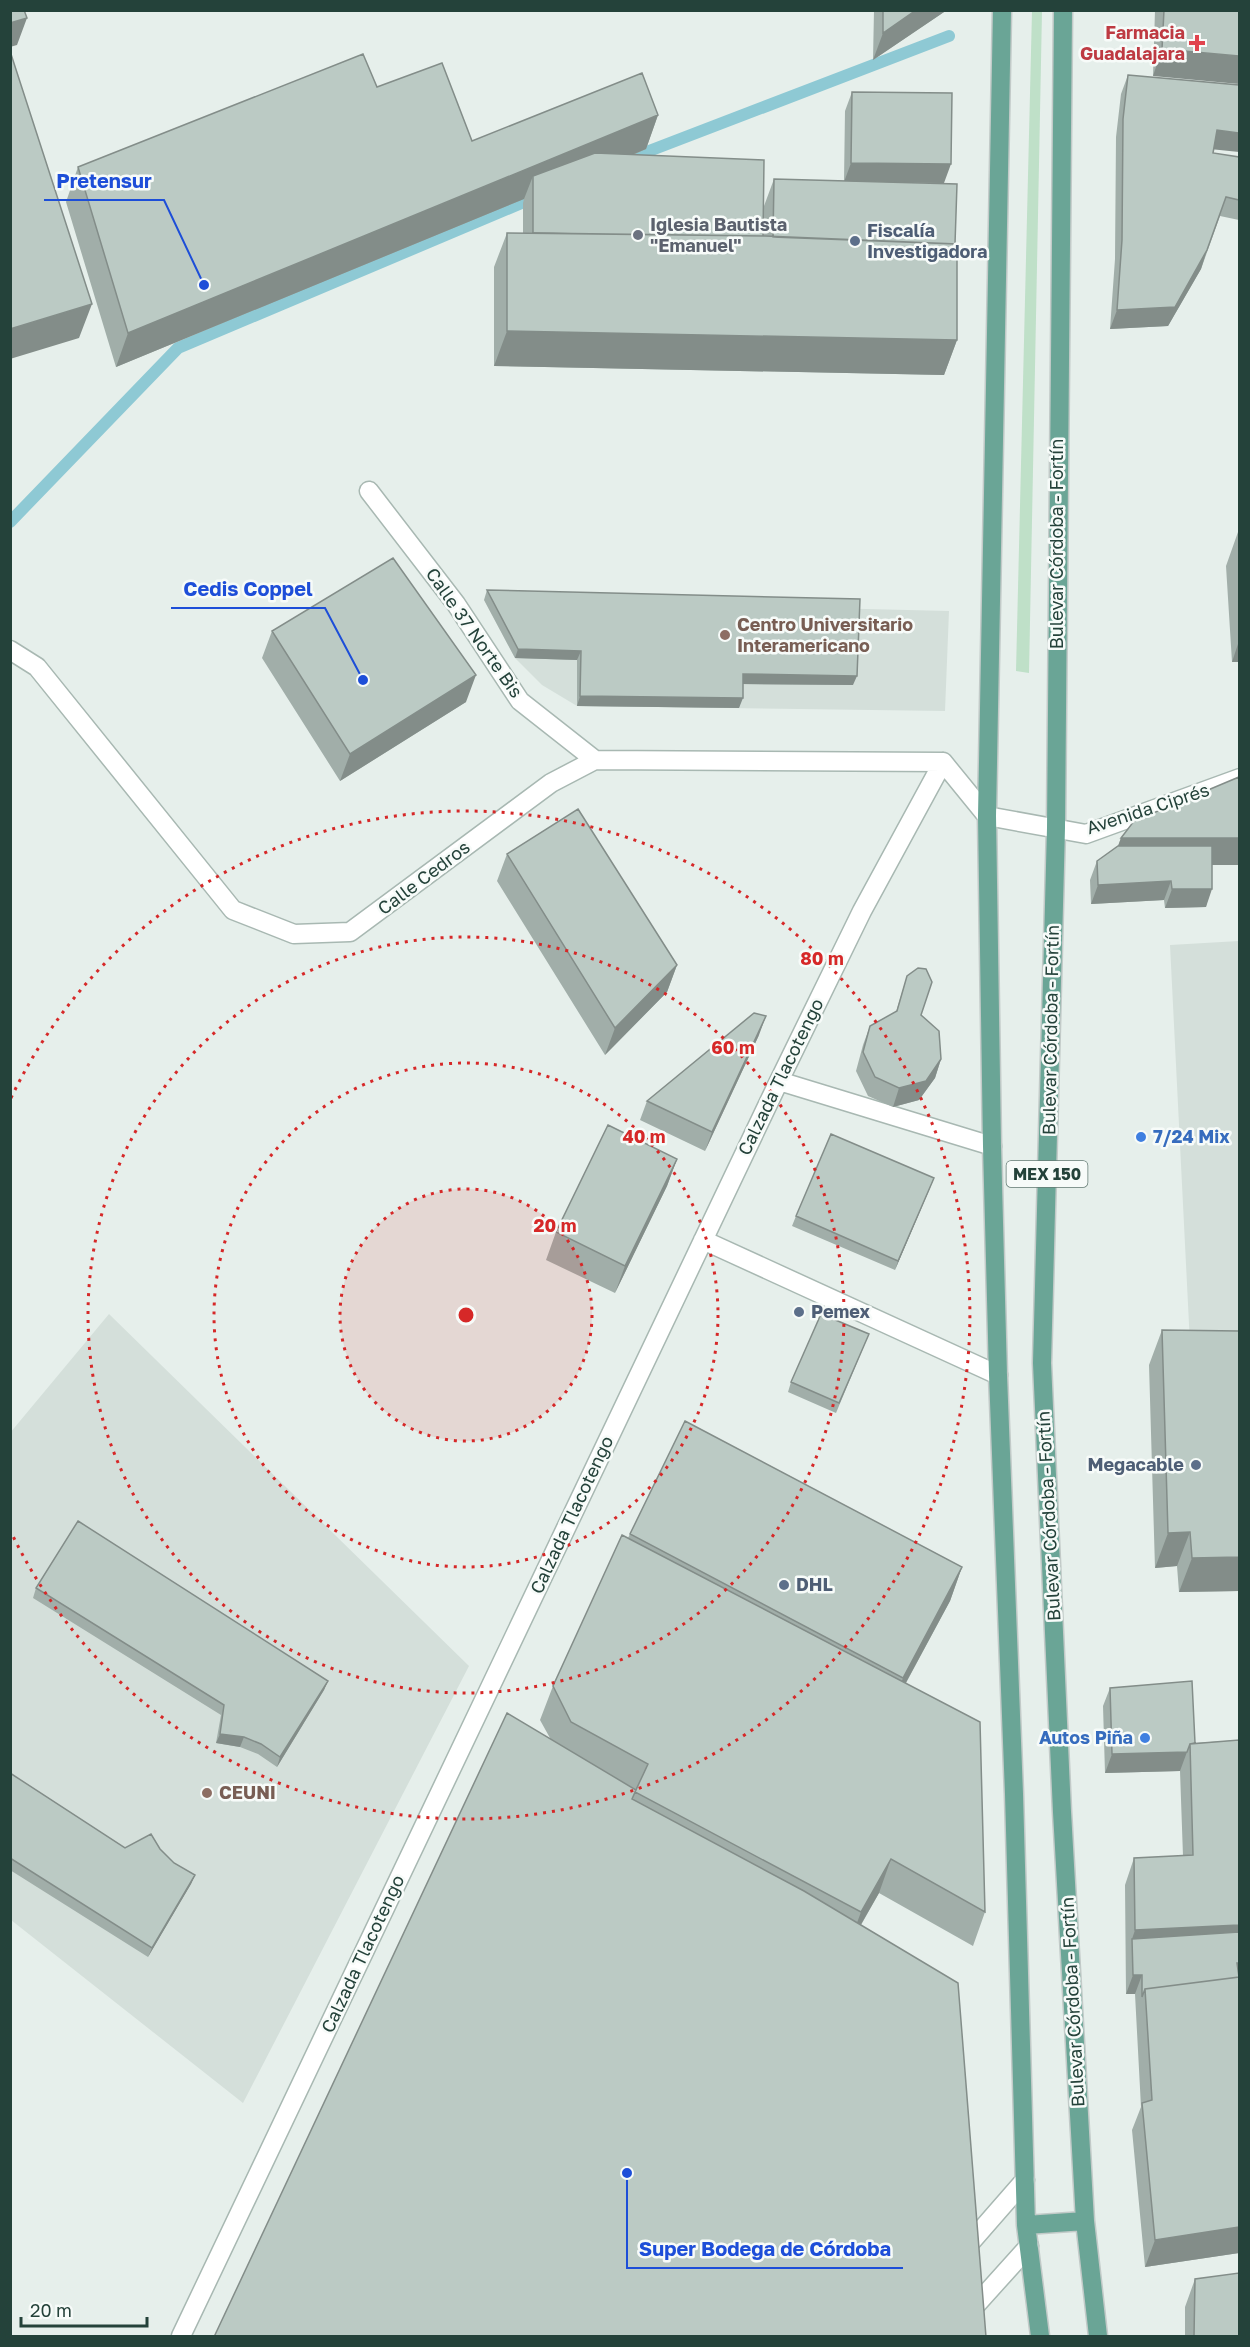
<svg xmlns="http://www.w3.org/2000/svg" width="1250" height="2347" viewBox="0 0 1250 2347" font-family="'Golos Text',sans-serif">
<style>
.built{fill:#d4dfda}
.green{fill:#bfe0c8}
.lines{fill:none;stroke-linecap:round;stroke-linejoin:round}
.stream{stroke:#8ec9d4;stroke-width:12}
.minor-casing{stroke:#a8b8b2;stroke-width:21}
.major-casing{stroke:#c2cac8;stroke-width:21}
.minor{stroke:#fff;stroke-width:18}
.major{stroke:#6aa596;stroke-width:18}
.wall{fill:#a1aea9}
.shaded-wall{fill:#838d89}
.building{fill:#bbcac4;stroke:#838d89;stroke-width:1.5}
.ring{fill:none;stroke:#d62828;stroke-width:3;stroke-dasharray:3 6}
.health-dot{fill:#e0444e;stroke:#f7fbf9;stroke-width:2}
.worship-dot{fill:#6b7280;stroke:#f7fbf9;stroke-width:2}
.service-dot{fill:#5c6f8a;stroke:#f7fbf9;stroke-width:2}
.education-dot{fill:#8d6e63;stroke:#f7fbf9;stroke-width:2}
.shop-dot{fill:#3f7fe0;stroke:#f7fbf9;stroke-width:2}
.labels{text-anchor:middle;stroke-width:5;stroke-linejoin:round;paint-order:stroke}
.shield{fill:#f7fbf9;stroke:#637a73;stroke-width:1.5}
.shield-label{font-size:16px;font-weight:bold;fill:#24423a}
.health-label{font-size:18px;font-weight:bold;fill:#be3a42;stroke:#f7fbf9;text-anchor:end}
.worship-label{font-size:18px;font-weight:bold;fill:#5b616d;stroke:#f7fbf9;text-anchor:start}
.service-label{font-size:18px;font-weight:bold;fill:#4e5e75;stroke:#f7fbf9;text-anchor:start}
.street-label{font-size:18px;fill:#24423a;stroke:#f7fbf9}
.education-label{font-size:18px;font-weight:bold;fill:#785e54;stroke:#f7fbf9;text-anchor:start}
.shop-label{font-size:18px;font-weight:bold;fill:#366cbe;stroke:#f7fbf9;text-anchor:start}
.centre{fill:#d62828;stroke:#f7fbf9;stroke-width:3}
.ring-label{font-size:18px;text-anchor:middle;font-weight:bold;fill:#d62828;stroke:#f7fbf9;stroke-width:5;stroke-linejoin:round;paint-order:stroke}
.leader{fill:none;stroke:#1d4ed8;stroke-width:2}
.callout-dot{fill:#1d4ed8;stroke:#f7fbf9;stroke-width:2}
.callout-label{font-size:20px;text-anchor:middle;font-weight:bold;fill:#1d4ed8;stroke:#f7fbf9;stroke-width:5;stroke-linejoin:round;paint-order:stroke}
</style>
<rect width="100%" height="100%" fill="#e6efeb"/>
<path class="built" d="M 484,600 L 949,611 L 945,711 L 577,706 L 542,685 L 515,658 Z
M 1239,941 L 1239,1364 L 1191,1364 L 1170,945 Z
M 109,1314 L 469,1666 L 243,2103 L 11,1920 L 10,1433 Z"/>
<path class="green" d="M 1042,10 L 1042,11 L 1029,673 L 1016,671 L 1032,11 Z"/>
<g class="lines">
<path class="stream" d="M 623,161 L 949,36
M 10,522 L 178,348 L 538,196"/>
<defs>
<path id="minor" d="M 369,491 L 456,604 L 520,701 L 595,760
M 10,650 L 37,667 L 233,910 L 294,934 L 350,932 L 551,783 L 595,760 L 943,762
M 779,1081 L 992,1146
M 703,1240 L 998,1375
M 963,2251 L 1025,2180
M 181,2336 L 779,1081 L 862,911 L 943,762 L 987,816 L 1086,834 L 1240,778
M 948,2336 L 1029,2246"/>
<path id="major" d="M 1002,10 L 987,816 L 992,1146 L 998,1375 L 1014,1794 L 1026,2225 L 1040,2336
M 1063,10 L 1056,828 L 1042,1363 L 1062,1812 L 1085,2221 L 1098,2336
M 1026,2225 L 1085,2221"/>
</defs>
<use href="#minor" class="minor-casing"/>
<use href="#major" class="major-casing"/>
<use href="#minor" class="minor"/>
<use href="#major" class="major"/>
</g>
<path class="wall" d="M 874,10 L 947,10 L 873,60 Z
M 1155,10 L 1239,10 L 1153,76 Z
M 1128,75 L 1214,149 L 1213,153 L 1239,157 L 1239,220 L 1220,216 L 1201,269 L 1168,326 L 1110,329 L 1115,259 L 1116,137 L 1121,94 Z
M 377,87 L 472,141 L 658,115 L 646,149 L 633,155 L 763,236 L 764,206 L 774,179 L 844,181 L 845,111 L 852,92 L 944,183 L 891,182 L 955,244 L 957,340 L 944,375 L 494,366 L 494,267 L 507,233 L 523,233 L 523,203 L 524,199 L 116,367 L 66,202 L 78,167 Z
M 1238,532 L 1239,532 L 1239,662 L 1232,662 L 1226,566 Z
M 487,590 L 853,685 L 743,684 L 739,708 L 577,706 L 577,660 L 515,658 L 484,600 Z
M 272,631 L 466,702 L 340,781 L 262,658 Z
M 1239,777 L 1239,865 L 1212,865 L 1206,907 L 1165,908 L 1164,900 L 1091,904 L 1090,880 L 1097,861 L 1118,846 L 1121,838 Z
M 507,854 L 677,965 L 667,992 L 605,1055 L 497,881 Z
M 907,976 L 921,1015 L 941,1059 L 935,1078 L 919,1100 L 893,1107 L 868,1096 L 856,1071 L 863,1045 L 870,1026 L 896,1012 Z
M 759,1035 L 705,1151 L 640,1120 L 647,1101 Z
M 677,1159 L 667,1186 L 615,1293 L 546,1260 L 556,1232 Z
M 934,1178 L 895,1270 L 792,1226 L 796,1216 Z
M 1162,1330 L 1239,1591 L 1179,1592 L 1177,1566 L 1155,1568 L 1149,1365 Z
M 869,1334 L 836,1413 L 788,1392 L 791,1382 Z
M 630,1534 L 962,1567 L 950,1601 L 906,1683 L 985,1912 L 973,1946 L 879,1893 L 861,1925 L 986,2337 L 550,1738 L 540,1720 L 553,1686 Z
M 36,1588 L 328,1681 L 324,1690 L 277,1767 L 258,1754 L 240,1747 L 216,1743 L 221,1715 L 33,1598 Z
M 1110,1688 L 1195,1743 L 1239,1740 L 1239,2253 L 1145,2267 L 1132,2130 L 1141,2107 L 1135,1994 L 1126,1994 L 1125,1885 L 1134,1858 L 1183,1856 L 1180,1771 L 1105,1773 L 1103,1706 Z
M 10,1773 L 125,1848 L 160,1849 L 174,1863 L 195,1875 L 191,1884 L 148,1957 L 10,1870 Z
M 1195,2279 L 1239,2337 L 1185,2337 L 1185,2307 Z"/>
<path class="shaded-wall" d="M 916,10 L 947,10 L 873,60 L 883,33 Z
M 27,18 L 17,45 L 10,47 L 10,23 Z
M 1162,49 L 1239,56 L 1239,84 L 1153,76 Z
M 658,115 L 646,149 L 533,196 L 533,176 L 524,199 L 116,367 L 128,333 Z
M 1217,130 L 1239,133 L 1239,152 L 1210,149 Z
M 851,163 L 951,164 L 944,183 L 844,182 Z
M 1207,250 L 1201,269 L 1168,326 L 1110,329 L 1117,310 Z
M 92,304 L 79,338 L 10,359 L 10,329 Z
M 507,331 L 957,340 L 944,375 L 494,366 Z
M 1239,641 L 1239,662 L 1232,662 Z
M 518,649 L 581,651 L 577,660 L 515,658 Z
M 743,674 L 857,676 L 853,685 L 740,684 Z
M 476,675 L 466,702 L 340,781 L 350,754 Z
M 580,696 L 743,698 L 739,708 L 577,706 Z
M 1121,838 L 1239,838 L 1239,865 L 1111,865 Z
M 1171,881 L 1164,900 L 1091,904 L 1098,885 Z
M 1172,889 L 1212,889 L 1206,907 L 1165,908 Z
M 677,965 L 667,992 L 605,1055 L 615,1028 Z
M 766,1016 L 759,1035 L 705,1151 L 712,1132 Z
M 941,1059 L 935,1078 L 919,1100 L 893,1107 L 899,1088 Z
M 677,1159 L 667,1186 L 615,1293 L 625,1266 Z
M 934,1178 L 930,1188 L 895,1270 L 898,1261 Z
M 1190,1532 L 1177,1566 L 1155,1568 L 1168,1533 Z
M 1239,1557 L 1239,1591 L 1179,1592 L 1192,1558 Z
M 962,1567 L 950,1601 L 890,1712 L 903,1678 Z
M 328,1681 L 324,1690 L 277,1767 L 280,1757 Z
M 220,1734 L 244,1737 L 240,1747 L 216,1743 Z
M 1187,1752 L 1180,1771 L 1105,1773 L 1112,1754 Z
M 891,1859 L 879,1893 L 848,1947 L 861,1912 Z
M 195,1875 L 191,1884 L 148,1957 L 152,1948 Z
M 1239,1925 L 1239,1952 L 1132,1939 L 1135,1930 Z
M 1237,1963 L 1239,1963 L 1239,1980 L 1231,1982 Z
M 1133,1975 L 1142,1975 L 1135,1994 L 1126,1994 Z
M 1239,2227 L 1239,2253 L 1145,2267 L 1155,2240 Z"/>
<path class="building" d="M 10,10 L 24,10 L 27,18 L 10,23 Z
M 883,10 L 916,10 L 883,33 Z
M 1164,10 L 1239,10 L 1239,56 L 1162,49 Z
M 10,51 L 92,304 L 10,329 Z
M 363,54 L 377,87 L 442,63 L 472,141 L 642,73 L 658,115 L 128,333 L 78,167 Z
M 1128,75 L 1239,85 L 1239,133 L 1217,130 L 1213,153 L 1239,157 L 1239,200 L 1226,197 L 1207,250 L 1175,307 L 1117,310 L 1122,240 L 1123,119 Z
M 852,92 L 952,93 L 951,164 L 851,163 Z
M 595,153 L 764,160 L 763,236 L 533,233 L 533,176 Z
M 774,179 L 957,184 L 955,244 L 773,237 Z
M 507,233 L 765,236 L 957,244 L 957,340 L 507,331 Z
M 393,558 L 476,675 L 350,754 L 272,631 Z
M 487,590 L 860,599 L 857,676 L 743,674 L 743,698 L 580,696 L 581,651 L 518,649 Z
M 1239,777 L 1239,838 L 1121,838 L 1134,821 Z
M 578,809 L 677,965 L 615,1028 L 507,854 Z
M 1118,846 L 1212,846 L 1212,889 L 1172,889 L 1171,881 L 1098,885 L 1097,861 Z
M 918,968 L 926,969 L 932,982 L 921,1015 L 939,1031 L 941,1059 L 926,1081 L 899,1088 L 875,1077 L 863,1052 L 870,1026 L 897,1011 L 907,976 Z
M 754,1013 L 766,1016 L 712,1132 L 647,1101 Z
M 608,1125 L 677,1159 L 625,1266 L 556,1232 Z
M 831,1134 L 934,1178 L 898,1261 L 796,1216 Z
M 821,1314 L 869,1334 L 839,1403 L 791,1382 Z
M 1162,1330 L 1239,1331 L 1239,1557 L 1192,1558 L 1190,1532 L 1168,1533 Z
M 685,1421 L 962,1567 L 903,1678 L 630,1534 Z
M 78,1521 L 328,1681 L 280,1757 L 261,1744 L 244,1737 L 220,1734 L 224,1705 L 36,1588 Z
M 622,1535 L 980,1722 L 985,1912 L 891,1859 L 861,1912 L 635,1792 L 648,1764 L 571,1722 L 553,1686 Z
M 1192,1681 L 1195,1743 L 1190,1744 L 1187,1752 L 1112,1754 L 1110,1688 Z
M 507,1713 L 636,1790 L 632,1799 L 804,1891 L 958,1983 L 986,2337 L 214,2337 Z
M 1239,1740 L 1239,1925 L 1135,1930 L 1134,1858 L 1193,1855 L 1190,1744 Z
M 10,1773 L 125,1848 L 151,1834 L 160,1849 L 174,1863 L 195,1875 L 152,1948 L 10,1858 Z
M 1239,1932 L 1239,1963 L 1237,1963 L 1239,1977 L 1145,1989 L 1142,1997 L 1142,1975 L 1133,1975 L 1132,1939 Z
M 1239,1977 L 1239,2227 L 1155,2240 L 1142,2103 L 1152,2100 L 1145,1989 Z
M 1239,2273 L 1239,2337 L 1194,2337 L 1195,2279 Z"/>
<circle cx="466" cy="1315" r="126" fill="#d62828" fill-opacity=".12"/>
<g class="ring">
<circle cx="466" cy="1315" r="126"/>
<circle cx="466" cy="1315" r="252"/>
<circle cx="466" cy="1315" r="378"/>
<path d="M11 1098A504 504 0 1 1 11 1532"/>
</g>
<path class="health-dot" d="M1194 34h6v6h6v6h-6v6h-6v-6h-6v-6h6z"/>
<circle class="worship-dot" cx="638" cy="235" r="6"/>
<g class="service-dot">
<circle cx="855" cy="241" r="6"/>
<circle cx="799" cy="1312" r="6"/>
<circle cx="1196" cy="1465" r="6"/>
<circle cx="784" cy="1585" r="6"/>
</g>
<g class="education-dot">
<circle cx="725" cy="635" r="6"/>
<circle cx="207" cy="1793" r="6"/>
</g>
<g class="shop-dot">
<circle cx="1141" cy="1137" r="6"/>
<circle cx="1145" cy="1738" r="6"/>
</g>
<g class="labels">
<rect class="shield" x="1006.5" y="1161" width="81" height="26" rx="4.5"/>
<g class="shield-label">
<text x="1047" y="1180">MEX 150</text>
</g>
<g class="health-label">
<text x="1185" y="39">Farmacia<tspan x="1185" dy="21">Guadalajara</tspan></text>
</g>
<g class="worship-label">
<text x="650" y="231">Iglesia Bautista<tspan x="650" dy="21">"Emanuel"</tspan></text>
</g>
<g class="service-label">
<text x="867" y="237">Fiscalía<tspan x="867" dy="21">Investigadora</tspan></text>
<text x="811" y="1318">Pemex</text>
<text x="1184" y="1471" text-anchor="end">Megacable</text>
<text x="796" y="1591">DHL</text>
</g>
<g class="street-label">
<text transform="translate(1057 544) rotate(-90)" y="6">Bulevar Córdoba - Fortín</text>
<text transform="translate(474 633) rotate(55)" y="6">Calle 37 Norte Bis</text>
<text transform="translate(1148 809) rotate(-18)" y="6">Avenida Ciprés</text>
<text transform="translate(424 878) rotate(-37)" y="6">Calle Cedros</text>
<text transform="translate(1051 1030) rotate(-89)" y="6">Bulevar Córdoba - Fortín</text>
<text transform="translate(781 1077) rotate(-64)" y="6">Calzada Tlacotengo</text>
<text transform="translate(572 1515) rotate(-65)" y="6">Calzada Tlacotengo</text>
<text transform="translate(1049 1516) rotate(-93)" y="6">Bulevar Córdoba - Fortín</text>
<text transform="translate(363 1954) rotate(-65)" y="6">Calzada Tlacotengo</text>
<text transform="translate(1073 2002) rotate(-93)" y="6">Bulevar Córdoba - Fortín</text>
</g>
<g class="education-label">
<text x="737" y="631">Centro Universitario<tspan x="737" dy="21">Interamericano</tspan></text>
<text x="219" y="1799">CEUNI</text>
</g>
<g class="shop-label">
<text x="1153" y="1143">7/24 Mix</text>
<text x="1133" y="1744" text-anchor="end">Autos Piña</text>
</g>
</g>
<circle cx="466" cy="1315" r="9" class="centre"/>
<g class="ring-label">
<text x="822" y="965">80 m</text>
<text x="733" y="1054">60 m</text>
<text x="644" y="1143">40 m</text>
<text x="555" y="1232">20 m</text>
</g>
<path class="leader" d="M204 285L164 200H44M363 680L325 608H171M627 2173L627 2268H903"/>
<g class="callout-dot">
<circle cx="204" cy="285" r="6"/>
<circle cx="363" cy="680" r="6"/>
<circle cx="627" cy="2173" r="6"/>
</g>
<g class="callout-label">
<text x="104" y="188">Pretensur</text>
<text x="248" y="596">Cedis Coppel</text>
<text x="765" y="2256">Super Bodega de Córdoba</text>
</g>
<rect width="1250" height="2347" fill="none" stroke="#24423a" stroke-width="24"/>
<path d="M21 2317v9h126v-9" fill="none" stroke="#24423a" stroke-width="3"/>
<text x="30" y="2317" font-size="18" fill="#24423a" stroke="#f7fbf9" stroke-width="4.5" paint-order="stroke">20 m</text>
</svg>
